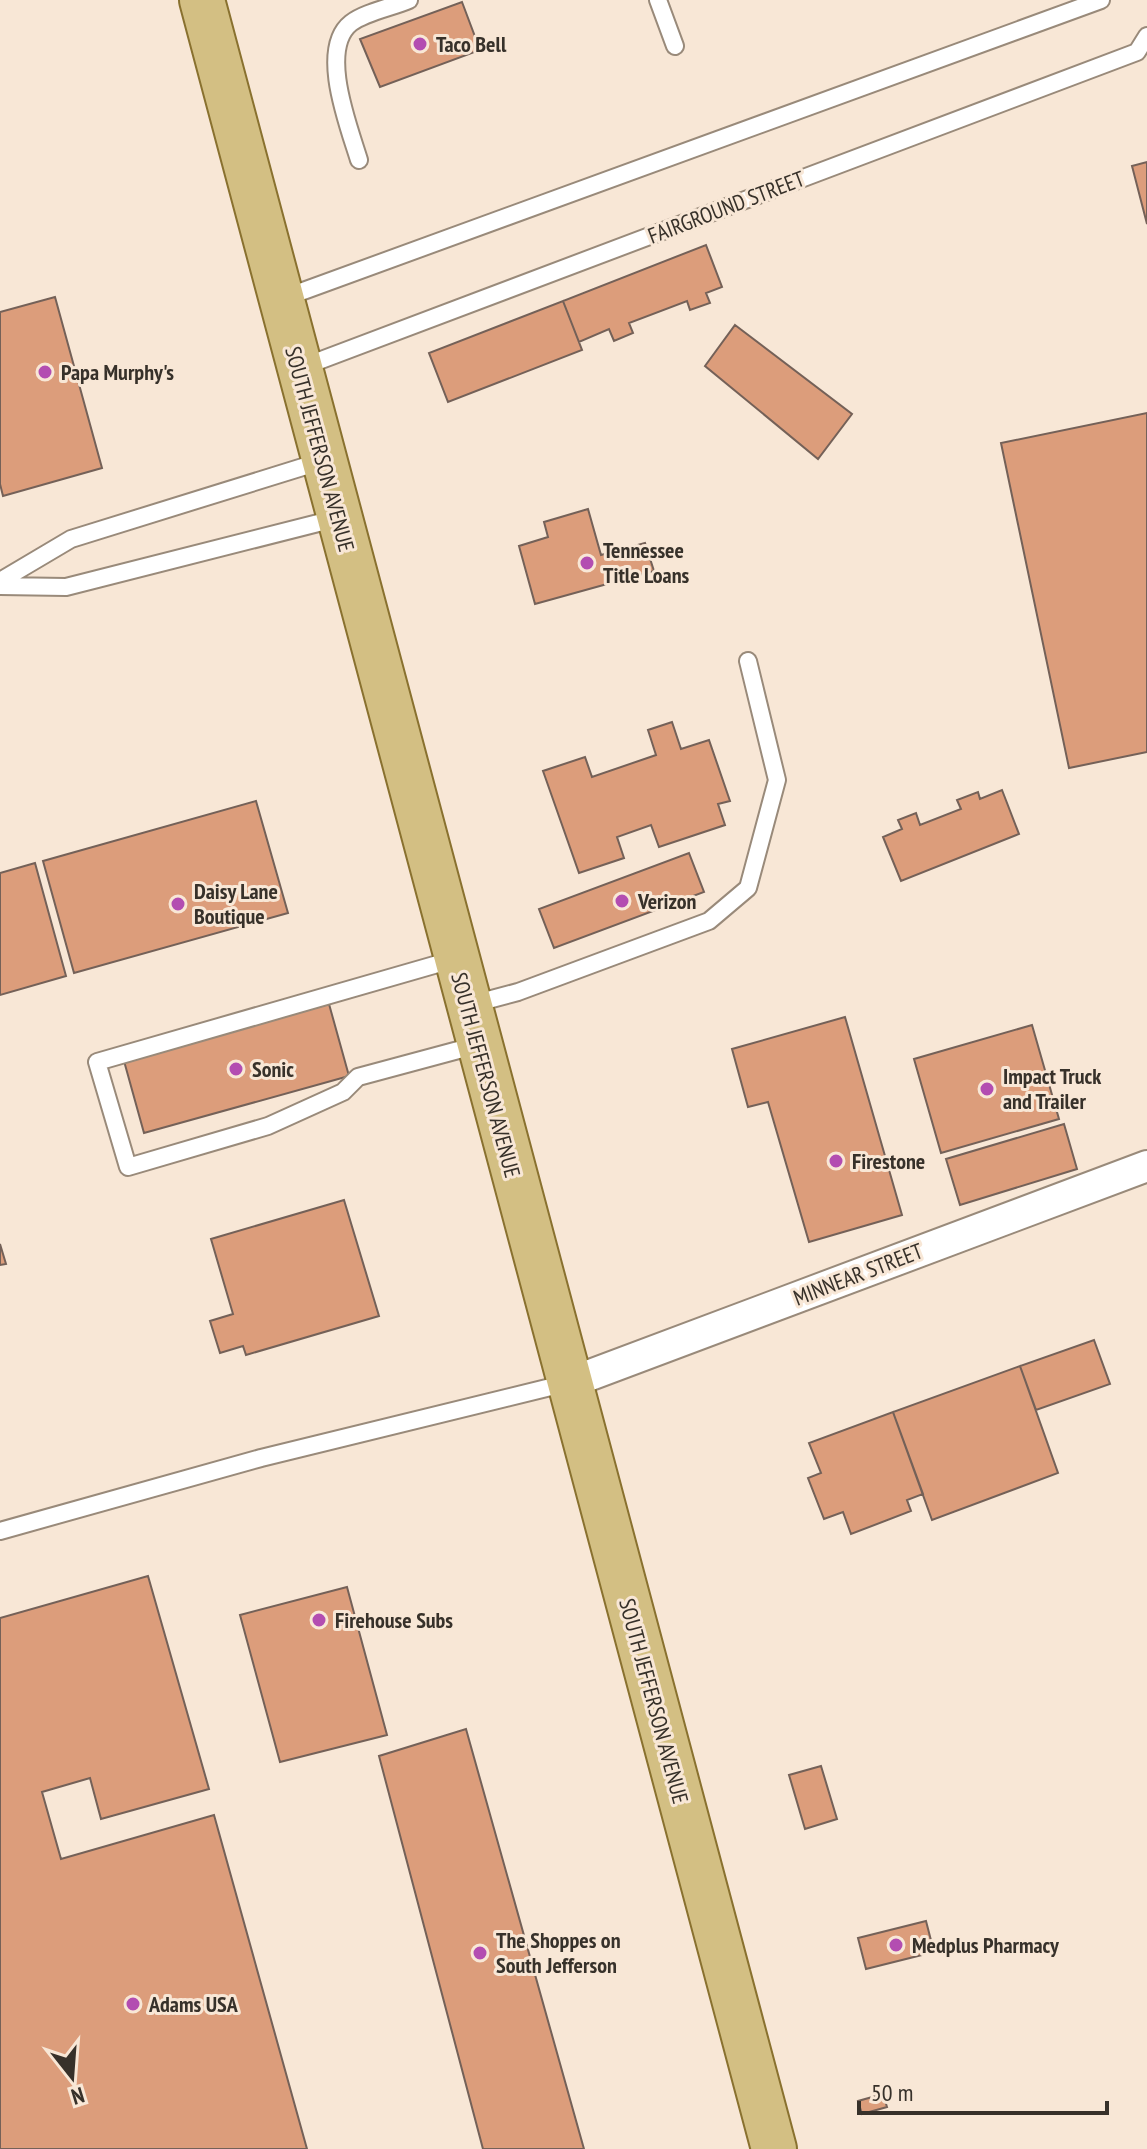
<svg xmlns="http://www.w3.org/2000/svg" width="1147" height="2149" viewBox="0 0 1147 2149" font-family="'PT Sans Narrow',sans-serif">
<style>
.building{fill:#dc9d7b;stroke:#746158;stroke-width:2}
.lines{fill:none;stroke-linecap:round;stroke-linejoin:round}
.service-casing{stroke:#998a7a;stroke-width:20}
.minor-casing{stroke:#998a7a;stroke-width:34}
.primary-casing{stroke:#89712f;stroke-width:48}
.service{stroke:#fff;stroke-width:16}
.minor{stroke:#fff;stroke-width:30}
.primary{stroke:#d3bf83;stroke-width:44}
.poi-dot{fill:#b34db1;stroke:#f8e7d6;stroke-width:3}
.labels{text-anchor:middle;stroke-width:6;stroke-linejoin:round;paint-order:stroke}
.poi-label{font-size:22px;font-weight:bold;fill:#37312a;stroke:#f8e7d6;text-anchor:start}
.street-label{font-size:22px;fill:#37312a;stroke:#f8e7d6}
</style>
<rect width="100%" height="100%" fill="#f8e7d6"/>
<path class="building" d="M 462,2 L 480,50 L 380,87 L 360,39 Z
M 1147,162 L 1147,224 L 1132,166 Z
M 706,245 L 722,287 L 706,293 L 710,303 L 690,310 L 687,301 L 629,323 L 633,333 L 614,341 L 609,329 L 579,342 L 563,301 Z
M 55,297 L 102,468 L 3,496 L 0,484 L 0,312 Z
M 563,301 L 582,350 L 448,402 L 429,353 Z
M 735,325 L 852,414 L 818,459 L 705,366 Z
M 1147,413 L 1147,752 L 1069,768 L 1001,443 Z
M 588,509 L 601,555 L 645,543 L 654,571 L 535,604 L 519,546 L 548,537 L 544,522 Z
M 672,722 L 681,749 L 709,740 L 730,801 L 718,804 L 725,825 L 659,847 L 651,825 L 617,837 L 624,858 L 579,873 L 543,771 L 585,757 L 592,777 L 656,755 L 648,730 Z
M 1002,790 L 1019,834 L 901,881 L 883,837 L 902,829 L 898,820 L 916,813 L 920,825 L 961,809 L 957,800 L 978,792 L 980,799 Z
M 256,801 L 288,913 L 74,973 L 43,861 Z
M 689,853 L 704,892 L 554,948 L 539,909 Z
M 35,863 L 66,976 L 0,995 L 0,873 Z
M 329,1004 L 349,1076 L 144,1133 L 124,1061 Z
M 845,1017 L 902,1215 L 809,1242 L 768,1102 L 748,1107 L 732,1049 Z
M 1032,1025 L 1059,1119 L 941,1153 L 914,1059 Z
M 1064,1124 L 1077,1169 L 960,1205 L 946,1159 Z
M 344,1200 L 379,1316 L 246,1355 L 243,1346 L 220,1353 L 210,1321 L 233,1314 L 211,1239 Z
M 0,1244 L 6,1264 L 0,1265 Z
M 1094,1340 L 1110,1384 L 1036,1410 L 1020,1366 Z
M 1020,1366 L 1058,1473 L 932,1520 L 893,1412 Z
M 893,1412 L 923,1494 L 907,1500 L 911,1511 L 851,1534 L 843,1512 L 824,1519 L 808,1478 L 821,1473 L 809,1443 Z
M 148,1576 L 209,1789 L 101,1819 L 90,1778 L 42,1792 L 61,1859 L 214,1815 L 307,2149 L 0,2149 L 0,1618 Z
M 347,1587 L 387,1735 L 280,1762 L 240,1615 Z
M 466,1729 L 584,2149 L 483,2149 L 379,1756 Z
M 821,1766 L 837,1819 L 805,1829 L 789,1775 Z
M 926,1921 L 934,1952 L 866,1969 L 858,1938 Z
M 883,2094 L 887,2107 L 862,2114 L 858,2101 Z"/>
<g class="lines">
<defs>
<path id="service" d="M 658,0 L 675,46
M 359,160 C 349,127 318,49 351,23 C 365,12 393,7 409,0
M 284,298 L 1101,0
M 300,368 L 1137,52 L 1147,36
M 0,581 L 71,539 L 322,461
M 0,586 L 66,587 L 338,518
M 455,959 L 97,1062 L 128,1167 L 268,1126 L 343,1092 L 358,1077 L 477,1045
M 473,1004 L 518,992 L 709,921 L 748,888 L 777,780 L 748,661
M 0,1531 L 261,1458 L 567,1383"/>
<path id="minor" d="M 569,1383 L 1147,1166"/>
<path id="primary" d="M 202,0 L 774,2149"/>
</defs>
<use href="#service" class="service-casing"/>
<use href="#minor" class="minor-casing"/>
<use href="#primary" class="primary-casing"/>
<use href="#service" class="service"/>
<use href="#minor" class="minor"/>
<use href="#primary" class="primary"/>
</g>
<g class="poi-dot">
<circle cx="420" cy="44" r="8"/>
<circle cx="45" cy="372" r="8"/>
<circle cx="587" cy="563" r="8"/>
<circle cx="622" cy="901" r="8"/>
<circle cx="178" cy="904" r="8"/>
<circle cx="236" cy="1069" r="8"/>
<circle cx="987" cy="1089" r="8"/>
<circle cx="836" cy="1161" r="8"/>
<circle cx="319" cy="1620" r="8"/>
<circle cx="896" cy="1945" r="8"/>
<circle cx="480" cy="1953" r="8"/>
<circle cx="133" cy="2004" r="8"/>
</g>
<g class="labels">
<g class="poi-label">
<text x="436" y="52">Taco Bell</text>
<text x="61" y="380">Papa Murphy's</text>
<text x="603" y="558">Tennessee<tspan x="603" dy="25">Title Loans</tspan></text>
<text x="194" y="899">Daisy Lane<tspan x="194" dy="25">Boutique</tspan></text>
<text x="638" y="909">Verizon</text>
<text x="252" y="1077">Sonic</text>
<text x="1003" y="1084">Impact Truck<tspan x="1003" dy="25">and Trailer</tspan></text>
<text x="852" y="1169">Firestone</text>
<text x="335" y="1628">Firehouse Subs</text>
<text x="496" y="1948">The Shoppes on<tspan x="496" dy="25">South Jefferson</tspan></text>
<text x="912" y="1953">Medplus Pharmacy</text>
<text x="149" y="2012">Adams USA</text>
</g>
<g class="street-label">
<text transform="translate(726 207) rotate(-21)" y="8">FAIRGROUND STREET</text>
<text transform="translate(320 449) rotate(75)" y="8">SOUTH JEFFERSON AVENUE</text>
<text transform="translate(486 1075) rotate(75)" y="8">SOUTH JEFFERSON AVENUE</text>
<text transform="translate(858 1274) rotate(-21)" y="8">MINNEAR STREET</text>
<text transform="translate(654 1701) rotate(75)" y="8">SOUTH JEFFERSON AVENUE</text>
</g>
</g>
<g transform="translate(72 2077) rotate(163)" stroke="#f8e7d6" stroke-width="6" paint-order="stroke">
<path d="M0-6L14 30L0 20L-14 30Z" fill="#37312a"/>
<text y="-12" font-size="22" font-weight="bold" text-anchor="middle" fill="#37312a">N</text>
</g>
<path d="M859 2101v12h248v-12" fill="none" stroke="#37312a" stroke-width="4"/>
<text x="871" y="2101" font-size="24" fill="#37312a" stroke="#f8e7d6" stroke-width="6" paint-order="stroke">50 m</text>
</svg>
